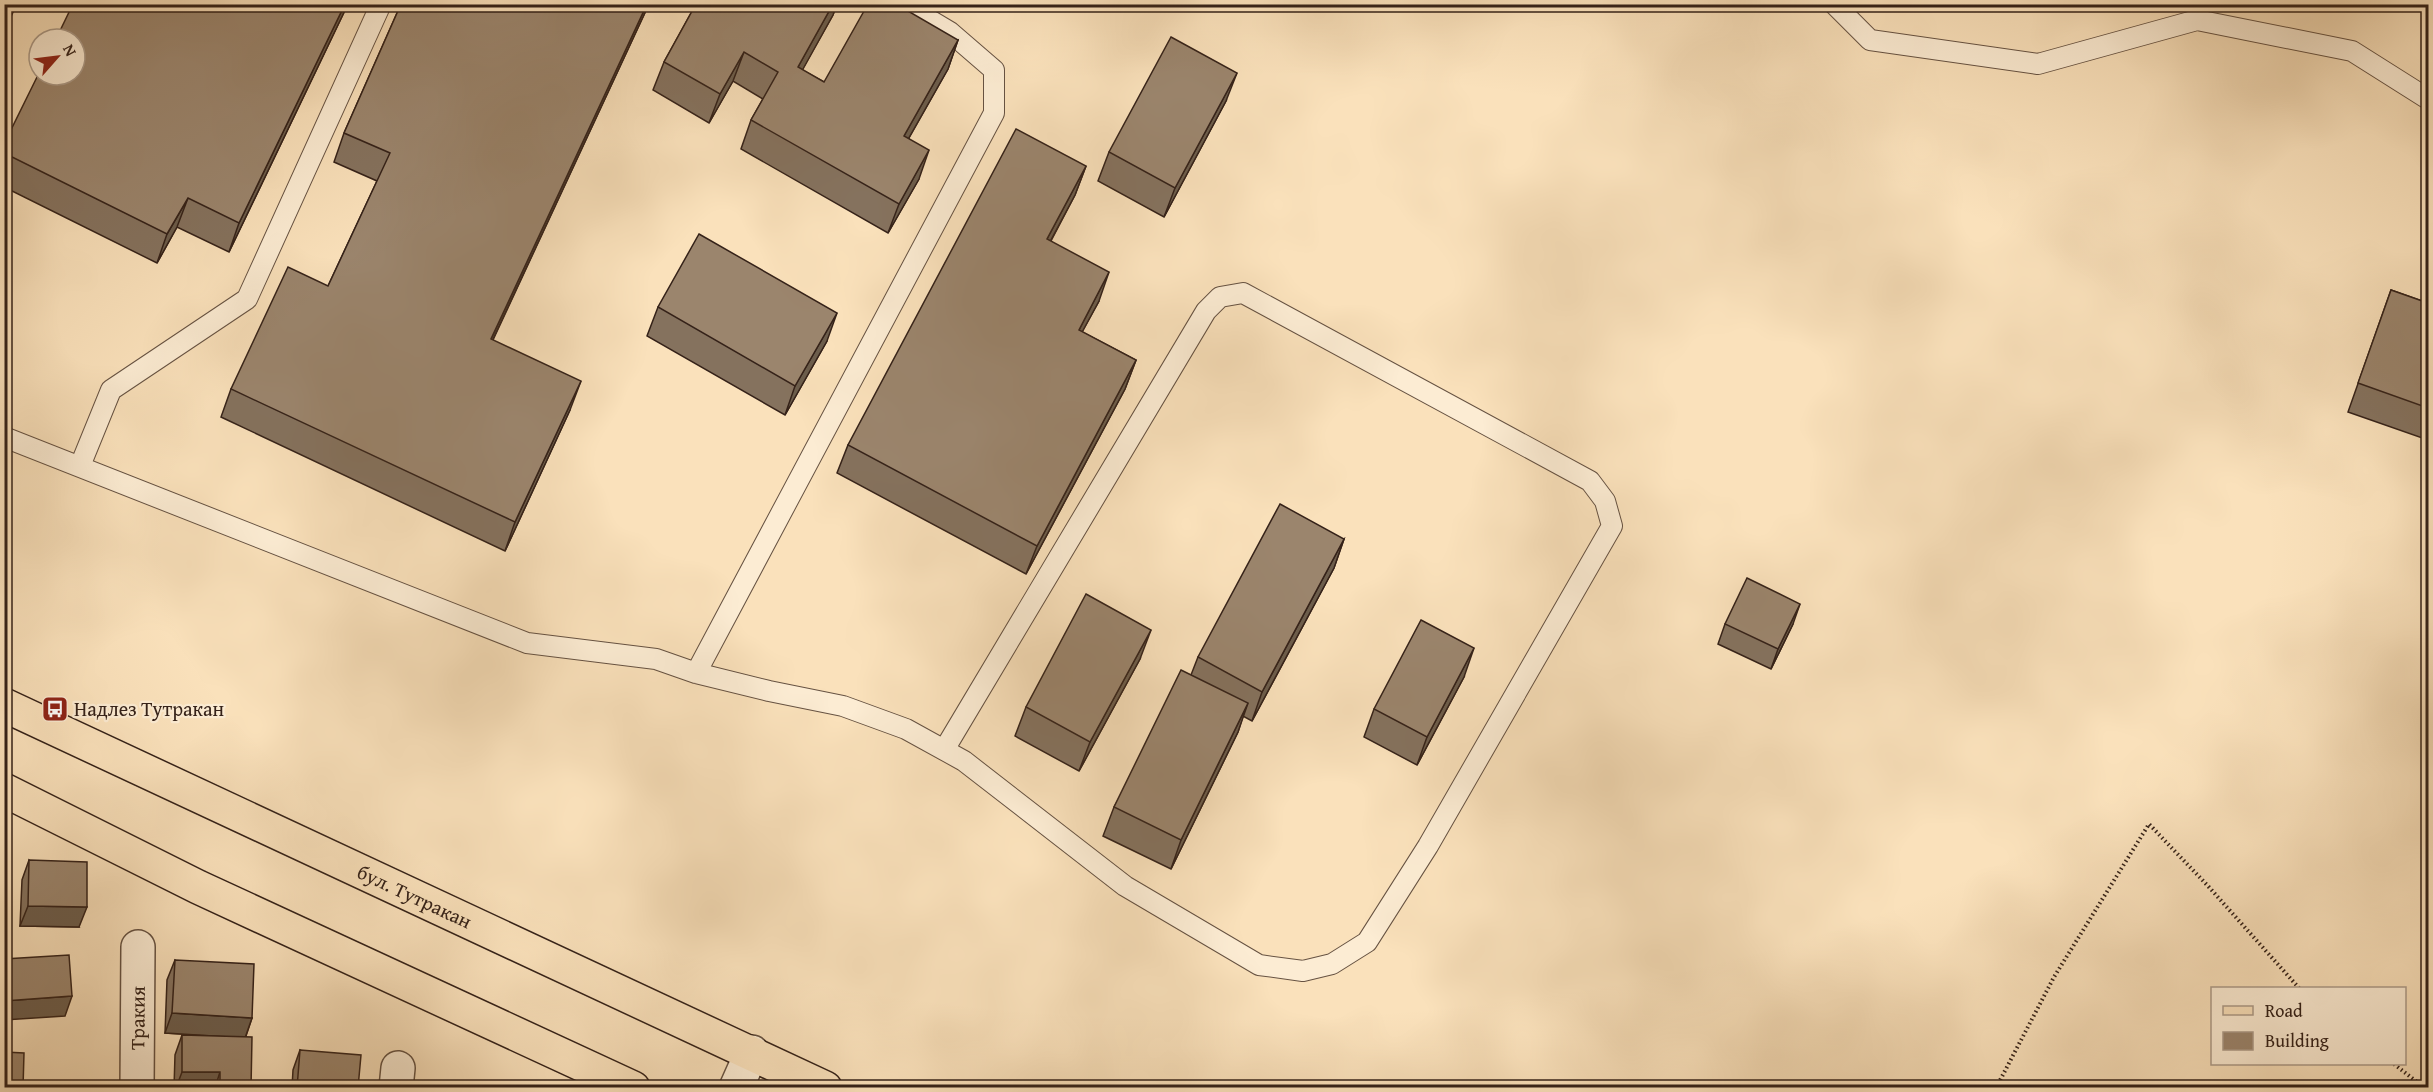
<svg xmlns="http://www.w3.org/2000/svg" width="2433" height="1092" viewBox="0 0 2433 1092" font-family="'Gentium Book Plus',serif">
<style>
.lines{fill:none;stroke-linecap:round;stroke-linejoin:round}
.service-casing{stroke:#665242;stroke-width:22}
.minor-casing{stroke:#665242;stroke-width:36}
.primary-casing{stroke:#352219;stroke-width:36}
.path{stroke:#352219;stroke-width:4;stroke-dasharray:1.5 3;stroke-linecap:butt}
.service{stroke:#fcecd3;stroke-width:20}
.minor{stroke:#fcecd3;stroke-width:33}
.primary{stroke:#fae1bb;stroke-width:33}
.wall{fill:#85725e;stroke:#352219;stroke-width:1.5}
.shaded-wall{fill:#6c5d4c;stroke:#352219;stroke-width:1.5}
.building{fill:#9b856d;stroke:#352219;stroke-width:1.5}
.labels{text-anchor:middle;stroke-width:4.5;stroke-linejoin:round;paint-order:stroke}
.poi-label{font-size:20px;fill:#352219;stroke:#fcecd3;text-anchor:start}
.street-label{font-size:20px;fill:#352219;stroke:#fcecd3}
</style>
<rect width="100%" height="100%" fill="#fae1bb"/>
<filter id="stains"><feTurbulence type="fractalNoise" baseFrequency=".00333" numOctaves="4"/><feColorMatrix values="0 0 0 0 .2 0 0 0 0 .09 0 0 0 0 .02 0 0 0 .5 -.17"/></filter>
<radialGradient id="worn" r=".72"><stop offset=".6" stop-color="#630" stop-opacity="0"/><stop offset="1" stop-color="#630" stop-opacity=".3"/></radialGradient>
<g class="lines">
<defs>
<path id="service" d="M 1834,4 L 1870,40 L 2038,64 L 2197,20 L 2352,51 L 2428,99
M 4,437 L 527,643 L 656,659 L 696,673 L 769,691 L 843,706 L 906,729 L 964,761 L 1125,886 L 1259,965 L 1303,971 L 1332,964 L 1367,942 L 1428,846 L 1612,526 L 1605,501 L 1590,481 L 1243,293 L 1220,297 L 1206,311 L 944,750
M 80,466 L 111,390 L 247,299 L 381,4
M 696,673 L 994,113 L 994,70 L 950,32 L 903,4"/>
<g id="minor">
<path id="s1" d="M 137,1088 L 138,947"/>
<path d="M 396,1088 L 398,1068"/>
<path d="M 736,1088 L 752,1052"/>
</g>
<g id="primary">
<path id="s2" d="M 4,705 L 825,1088"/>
<path d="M 4,790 L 198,887 L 633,1088"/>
</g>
</defs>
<use href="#service" class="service-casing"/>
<use href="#minor" class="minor-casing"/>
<use href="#primary" class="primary-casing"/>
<path class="path" d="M 2394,1064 L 2422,1086 L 2428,1087
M 1996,1088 L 2054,977 L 2149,824 L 2208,886 L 2299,988"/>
<use href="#service" class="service"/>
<use href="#minor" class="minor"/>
<use href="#primary" class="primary"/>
</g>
<path class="wall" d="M 348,4 L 229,252 L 177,227 L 157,263 L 4,187 L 4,144 Z
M 401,4 L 649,4 L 493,340 L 570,410 L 505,551 L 221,417 L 231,389 L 328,286 L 377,181 L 334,162 L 344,133 Z
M 696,4 L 837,4 L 833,15 L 802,70 L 824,82 L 958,40 L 948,69 L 909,138 L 919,179 L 888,233 L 741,149 L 751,120 L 763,99 L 733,81 L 709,123 L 653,90 L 664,62 Z
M 1226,101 L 1164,217 L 1098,181 L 1109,152 Z
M 1086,166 L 1075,195 L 1051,241 L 1099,301 L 1082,332 L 1136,360 L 1125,389 L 1026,574 L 837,473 L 848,445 Z
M 2391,290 L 2428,303 L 2428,440 L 2348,412 Z
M 658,307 L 827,341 L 785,415 L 647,336 Z
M 1344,539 L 1334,568 L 1252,721 L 1243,716 L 1238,732 L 1171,869 L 1103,836 L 1114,807 L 1191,675 L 1198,657 Z
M 1725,624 L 1793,624 L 1771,669 L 1718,644 Z
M 1140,659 L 1079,771 L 1015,736 L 1026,707 Z
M 1464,677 L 1417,765 L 1364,737 L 1374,709 Z
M 29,860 L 79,927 L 20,926 L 22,880 Z
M 175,960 L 252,1018 L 246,1036 L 251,1088 L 174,1088 L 175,1055 L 182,1035 L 201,1035 L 165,1033 L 167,980 Z
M 300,1050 L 358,1088 L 292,1088 L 293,1070 Z"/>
<path class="shaded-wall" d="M 14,4 L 17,4 L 4,31 L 4,23 Z
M 345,4 L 348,4 L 229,252 L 239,223 Z
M 647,4 L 649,4 L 480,367 L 491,339 Z
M 833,4 L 837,4 L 833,15 L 788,96 L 798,67 Z
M 958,40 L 948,69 L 894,164 L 904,136 Z
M 744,52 L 733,81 L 709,123 L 720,94 Z
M 1237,73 L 1226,101 L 1164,217 L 1175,188 Z
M 929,150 L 919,179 L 888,233 L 899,204 Z
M 1086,166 L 1075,195 L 1036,268 L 1047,239 Z
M 188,198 L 177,227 L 157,263 L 167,234 Z
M 1109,272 L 1099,301 L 1068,358 L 1079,330 Z
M 837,313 L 827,341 L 785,415 L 795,386 Z
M 1136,360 L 1125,389 L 1026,574 L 1037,546 Z
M 581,381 L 570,410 L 505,551 L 515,522 Z
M 1344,539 L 1334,568 L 1252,721 L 1262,692 Z
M 1800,604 L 1793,624 L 1771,669 L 1778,649 Z
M 1151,630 L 1140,659 L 1079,771 L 1090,742 Z
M 1474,648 L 1464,677 L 1417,765 L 1427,737 Z
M 1248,703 L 1238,732 L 1171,869 L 1181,840 Z
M 28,906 L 87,907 L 79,927 L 20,926 Z
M 72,996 L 65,1016 L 4,1020 L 4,1001 Z
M 172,1013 L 252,1018 L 245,1038 L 165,1033 Z
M 182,1072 L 220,1072 L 215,1088 L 176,1088 Z"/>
<path class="building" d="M 4,4 L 14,4 L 4,23 Z
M 73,4 L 345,4 L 239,223 L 188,198 L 167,234 L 4,153 L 4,144 L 39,73 L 39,75 L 75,75 L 75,39 L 56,39 Z
M 401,4 L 647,4 L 491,339 L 581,381 L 515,522 L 231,389 L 288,267 L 328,286 L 390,153 L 344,133 Z
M 696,4 L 833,4 L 798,67 L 824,82 L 868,4 L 896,4 L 958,40 L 904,136 L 929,150 L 899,204 L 751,120 L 778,72 L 744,52 L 720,94 L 664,62 Z
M 1171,37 L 1237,73 L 1175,188 L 1109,152 Z
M 1016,129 L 1086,166 L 1047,239 L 1109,272 L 1079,330 L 1136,360 L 1037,546 L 848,445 Z
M 699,234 L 837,313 L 795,386 L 658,307 Z
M 2391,290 L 2428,303 L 2428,408 L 2358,383 Z
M 1280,504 L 1344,539 L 1262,692 L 1198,657 Z
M 1747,578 L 1800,604 L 1778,649 L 1725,624 Z
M 1086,594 L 1151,630 L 1090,742 L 1026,707 Z
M 1421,620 L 1474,648 L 1427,737 L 1374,709 Z
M 1181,670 L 1248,703 L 1181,840 L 1114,807 Z
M 29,860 L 87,862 L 87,907 L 28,906 Z
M 69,955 L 72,996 L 4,1001 L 4,959 Z
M 175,960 L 254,964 L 252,1018 L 172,1013 Z
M 182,1035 L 252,1037 L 251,1088 L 220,1088 L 220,1072 L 182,1072 Z
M 300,1050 L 361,1055 L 358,1088 L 297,1088 Z
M 4,1052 L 24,1053 L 23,1088 L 4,1088 Z"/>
<defs>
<symbol id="bus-square" viewBox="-11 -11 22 22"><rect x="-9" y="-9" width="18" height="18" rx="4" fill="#8f2418" stroke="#fcecd3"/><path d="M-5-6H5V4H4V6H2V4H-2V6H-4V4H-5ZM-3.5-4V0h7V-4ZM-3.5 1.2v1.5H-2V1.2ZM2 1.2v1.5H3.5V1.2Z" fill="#fff"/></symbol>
</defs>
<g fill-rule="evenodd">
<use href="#bus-square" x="40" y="694" width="30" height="30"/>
</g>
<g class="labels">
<g class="poi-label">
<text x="74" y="716">Надлез Тутракан</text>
</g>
<g class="street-label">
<text dy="7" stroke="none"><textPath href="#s2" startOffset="453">бул. Тутракан</textPath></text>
<text dy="7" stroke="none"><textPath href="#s1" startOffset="70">Тракия</textPath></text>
</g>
</g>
<rect width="2433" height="1092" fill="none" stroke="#fae1bb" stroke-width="24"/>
<rect x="6" y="6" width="2421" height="1080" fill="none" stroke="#352219" stroke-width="3"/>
<rect x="12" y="12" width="2409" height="1068" fill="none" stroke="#352219" stroke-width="1.5"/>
<rect x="2211" y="987" width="195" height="78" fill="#fcecd3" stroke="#ac9b89" stroke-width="1.5"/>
<rect x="2223" y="1006" width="30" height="9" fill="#fae1bb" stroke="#ac9b89" stroke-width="1.5"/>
<text x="2265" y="1017" font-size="18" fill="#352219">Road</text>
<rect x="2223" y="1032" width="30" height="18" fill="#9b856d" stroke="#ac9b89" stroke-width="1.5"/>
<text x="2265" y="1047" font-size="18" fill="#352219">Building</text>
<g transform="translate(57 57) rotate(62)"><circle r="28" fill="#fcecd3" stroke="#ac9b89" stroke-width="1.5"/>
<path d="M0-4.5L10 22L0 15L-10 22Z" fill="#8f2418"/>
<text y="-9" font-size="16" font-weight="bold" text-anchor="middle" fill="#352219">N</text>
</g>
<rect width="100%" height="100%" filter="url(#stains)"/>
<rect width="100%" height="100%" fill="url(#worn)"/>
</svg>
